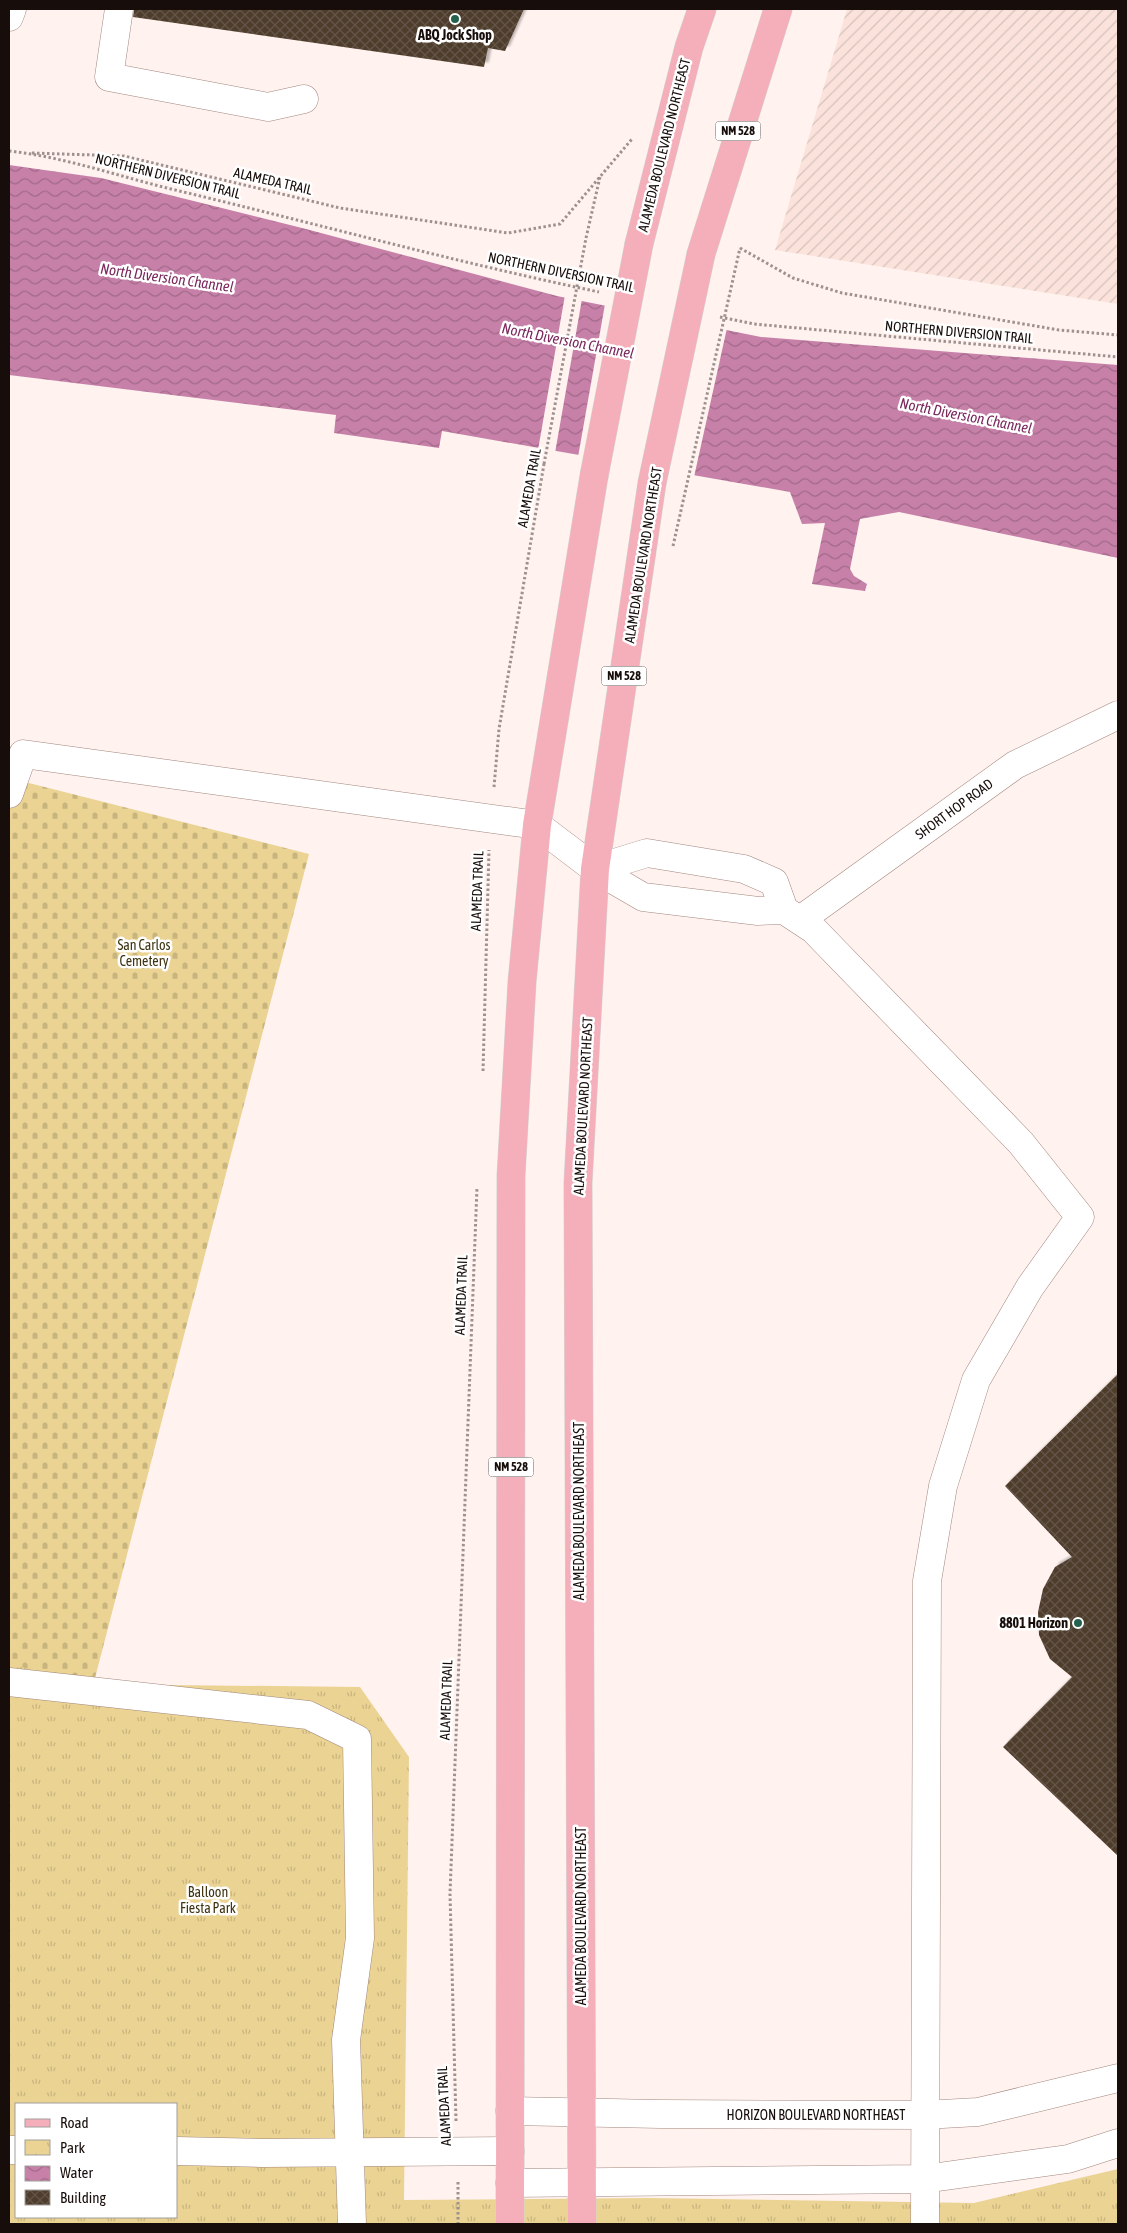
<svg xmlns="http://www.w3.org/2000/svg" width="1127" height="2233" viewBox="0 0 1127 2233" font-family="'Asap Condensed',sans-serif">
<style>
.industrial{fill:url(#industrial-furrows)}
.cemetery{fill:url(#cemetery-stones)}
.park{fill:url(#park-tufts);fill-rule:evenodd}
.water{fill:url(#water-waves)}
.pier{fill:#fff2ef}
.building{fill:url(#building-cross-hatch);filter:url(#shadow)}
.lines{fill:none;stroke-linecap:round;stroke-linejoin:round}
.minor-casing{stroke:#a3877e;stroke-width:29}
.major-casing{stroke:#d5d4d3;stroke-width:29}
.path{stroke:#9d928f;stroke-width:3;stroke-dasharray:2.5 2.5;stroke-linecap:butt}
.minor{stroke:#fff;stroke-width:28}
.major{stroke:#f4afba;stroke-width:28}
.major-bridge-casing{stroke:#d5d4d3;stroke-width:29;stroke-linecap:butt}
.path-bridge{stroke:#9d928f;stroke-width:3;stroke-dasharray:2.5 2.5;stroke-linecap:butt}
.major-bridge{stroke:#f4afba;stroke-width:28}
.poi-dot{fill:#24624e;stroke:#fff;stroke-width:2}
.labels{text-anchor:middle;stroke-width:5;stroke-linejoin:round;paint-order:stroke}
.shield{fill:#fff;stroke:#5d5654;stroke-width:1}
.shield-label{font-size:12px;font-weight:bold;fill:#170e0b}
.poi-label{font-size:14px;font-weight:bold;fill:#170e0b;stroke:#fff}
.street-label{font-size:14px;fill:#170e0b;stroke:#fff}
.park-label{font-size:14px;fill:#3f3311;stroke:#fff}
.water-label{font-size:15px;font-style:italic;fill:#7b285d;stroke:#fff}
</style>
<defs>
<pattern id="industrial-furrows" width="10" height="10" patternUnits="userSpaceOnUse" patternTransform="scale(1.25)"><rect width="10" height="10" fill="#fbe3dc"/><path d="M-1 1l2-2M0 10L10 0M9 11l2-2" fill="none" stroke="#d6c2bb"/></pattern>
<pattern id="cemetery-stones" width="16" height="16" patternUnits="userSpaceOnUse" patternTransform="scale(1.25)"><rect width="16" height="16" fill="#ead393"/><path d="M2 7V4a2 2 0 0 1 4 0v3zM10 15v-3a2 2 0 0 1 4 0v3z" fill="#c8b47d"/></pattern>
<pattern id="park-tufts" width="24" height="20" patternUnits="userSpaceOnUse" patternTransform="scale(1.25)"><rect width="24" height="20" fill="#ead393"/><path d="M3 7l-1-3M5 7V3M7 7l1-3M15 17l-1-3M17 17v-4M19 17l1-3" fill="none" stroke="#c8b47d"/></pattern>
<pattern id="water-waves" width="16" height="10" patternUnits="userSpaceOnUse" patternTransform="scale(1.25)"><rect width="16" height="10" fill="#c781a9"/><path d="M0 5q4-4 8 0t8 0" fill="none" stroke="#a16888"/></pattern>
<pattern id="building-cross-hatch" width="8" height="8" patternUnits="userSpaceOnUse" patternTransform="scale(1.25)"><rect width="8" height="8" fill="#4e3c2c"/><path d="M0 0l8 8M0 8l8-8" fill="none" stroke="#635548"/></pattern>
<filter id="shadow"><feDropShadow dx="4.5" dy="-4.5" stdDeviation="1" flood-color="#0004"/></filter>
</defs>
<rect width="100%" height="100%" fill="#fff2ef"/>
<path class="industrial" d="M 847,9 L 1118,9 L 1118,304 L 775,250 Z"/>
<path class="cemetery" d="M 9,778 L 309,854 L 95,1678 L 56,1679 L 9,1664 Z"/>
<path class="park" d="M 9,1663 L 79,1684 L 360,1687 L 409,1757 L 404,2200 L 648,2198 L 974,2203 L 1118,2169 L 1118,2224 L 9,2224 ZM 16,2104 L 176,2104 L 176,2217 L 16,2217 Z"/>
<path class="water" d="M 9,165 L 101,178 L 306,229 L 557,296 L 761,337 L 1118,365 L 1118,558 L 899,512 L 860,519 L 850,569 L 854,576 L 867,584 L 865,591 L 812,584 L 825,523 L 802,524 L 790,492 L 442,431 L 439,448 L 334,433 L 336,415 L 9,375 Z"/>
<path class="pier" d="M 565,295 L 582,299 L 555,453 L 538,450 Z
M 605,304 L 727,328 L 694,477 L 578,457 Z"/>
<path class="building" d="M 134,9 L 524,9 L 505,51 L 488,48 L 484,67 L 133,17 Z
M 1118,1374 L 1118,1856 L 1003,1747 L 1072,1677 L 1050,1659 L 1039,1635 L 1038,1612 L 1043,1589 L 1055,1567 L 1072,1557 L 1005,1486 Z"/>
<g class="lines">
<defs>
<path id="minor" d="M 119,9 L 109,77 L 268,107 L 304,99
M 9,17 L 12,9
M 9,794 L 23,754 L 537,825 L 595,869 L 643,897 L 758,911 L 784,910 L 813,929 L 1021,1143 L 1080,1217 L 1030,1287 L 976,1380 L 943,1486 L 927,1581 L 925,2224
M 595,869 L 647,853 L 744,869 L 774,882 L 784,910
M 800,920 L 1015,765 L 1118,715
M 9,1682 L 308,1715 L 357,1739 L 360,1938 L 346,2040 L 352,2224
M 510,2111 L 660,2114 L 924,2115 L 978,2112 L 1118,2078
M 9,2150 L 16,2150
M 176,2151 L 262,2153 L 510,2151
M 510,2183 L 924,2179 L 1068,2159 L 1118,2143"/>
<path id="major" d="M 639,244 L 689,47 L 702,9
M 701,254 L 778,9
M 510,2224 L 511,1176 L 522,982 L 537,825 L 594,476
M 582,2224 L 578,1183 L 595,869 L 652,483"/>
</defs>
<use href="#minor" class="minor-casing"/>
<use href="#major" class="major-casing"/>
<path class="path" d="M 9,151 C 64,157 118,176 171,189 C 314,223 455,262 599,292
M 32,153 L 124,156 L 340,208 L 508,233 L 560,224 L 632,139
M 586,238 L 600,177
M 740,248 L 793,278 L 842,293 L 1059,330 L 1118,335
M 720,317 L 754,324 L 1118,357
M 494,787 L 499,729 L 544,464
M 483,1071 L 489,850
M 456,2121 L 450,1894 L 477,1187
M 458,2182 L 458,2224"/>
<use href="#minor" class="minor"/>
<use href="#major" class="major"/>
<defs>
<path id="major-bridge" d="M 594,476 L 639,244
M 652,483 L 701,254"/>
</defs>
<use href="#major-bridge" class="major-bridge-casing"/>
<path class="path-bridge" d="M 544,464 L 586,238
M 673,546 L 740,248"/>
<use href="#major-bridge" class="major-bridge"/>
</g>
<g class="poi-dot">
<circle cx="455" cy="19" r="5"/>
<circle cx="1078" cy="1623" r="5"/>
</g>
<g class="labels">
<g class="shield">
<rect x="715.5" y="121.5" width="45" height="19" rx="4"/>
<rect x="601.5" y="666.5" width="45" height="19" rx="4"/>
<rect x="488.5" y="1457.5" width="45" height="19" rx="4"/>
</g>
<g class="shield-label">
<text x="738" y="135">NM 528</text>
<text x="624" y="680">NM 528</text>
<text x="511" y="1471">NM 528</text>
</g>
<g class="poi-label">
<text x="455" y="40">ABQ Jock Shop</text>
<text x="1068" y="1628" text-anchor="end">8801 Horizon</text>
</g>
<g class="street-label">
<text transform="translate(664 145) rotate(-76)" y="5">ALAMEDA BOULEVARD NORTHEAST</text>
<text transform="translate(168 176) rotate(14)" y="5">NORTHERN DIVERSION TRAIL</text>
<text transform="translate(273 181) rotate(13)" y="5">ALAMEDA TRAIL</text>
<text transform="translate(561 272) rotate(12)" y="5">NORTHERN DIVERSION TRAIL</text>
<text transform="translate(959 332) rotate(5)" y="5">NORTHERN DIVERSION TRAIL</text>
<text transform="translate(529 488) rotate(-80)" y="5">ALAMEDA TRAIL</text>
<text transform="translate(643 555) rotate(-81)" y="5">ALAMEDA BOULEVARD NORTHEAST</text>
<text transform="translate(954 809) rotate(-36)" y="5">SHORT HOP ROAD</text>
<text transform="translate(477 891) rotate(-88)" y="5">ALAMEDA TRAIL</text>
<text transform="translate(583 1106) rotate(-87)" y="5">ALAMEDA BOULEVARD NORTHEAST</text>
<text transform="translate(461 1295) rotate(-88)" y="5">ALAMEDA TRAIL</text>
<text transform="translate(579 1511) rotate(-90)" y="5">ALAMEDA BOULEVARD NORTHEAST</text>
<text transform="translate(446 1700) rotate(-88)" y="5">ALAMEDA TRAIL</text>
<text transform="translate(581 1916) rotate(-90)" y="5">ALAMEDA BOULEVARD NORTHEAST</text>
<text transform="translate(444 2106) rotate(-93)" y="5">ALAMEDA TRAIL</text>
<text x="816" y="2120">HORIZON BOULEVARD NORTHEAST</text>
</g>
<g class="park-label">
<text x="144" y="950">San Carlos<tspan x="144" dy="16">Cemetery</tspan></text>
<text x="208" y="1897">Balloon<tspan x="208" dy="16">Fiesta Park</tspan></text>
</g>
<g class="water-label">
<text transform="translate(167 278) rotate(8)" y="5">North Diversion Channel</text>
<text transform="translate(568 341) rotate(11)" y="5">North Diversion Channel</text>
<text transform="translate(966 416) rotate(11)" y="5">North Diversion Channel</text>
</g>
</g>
<rect width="1127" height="2233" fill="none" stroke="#170e0b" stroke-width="20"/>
<rect x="15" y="2103" width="162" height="115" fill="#ffffff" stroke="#a29f9d"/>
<rect x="25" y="2119" width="25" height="8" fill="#f4afba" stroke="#a29f9d"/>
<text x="60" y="2128" font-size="15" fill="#170e0b">Road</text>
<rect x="25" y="2140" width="25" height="15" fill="url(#park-tufts)" stroke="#a29f9d"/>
<text x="60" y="2153" font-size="15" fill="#170e0b">Park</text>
<rect x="25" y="2166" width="25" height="15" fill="url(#water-waves)" stroke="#a29f9d"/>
<text x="60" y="2178" font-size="15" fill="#170e0b">Water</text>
<rect x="25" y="2190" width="25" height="15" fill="url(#building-cross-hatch)" stroke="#a29f9d"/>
<text x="60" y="2203" font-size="15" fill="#170e0b">Building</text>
</svg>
